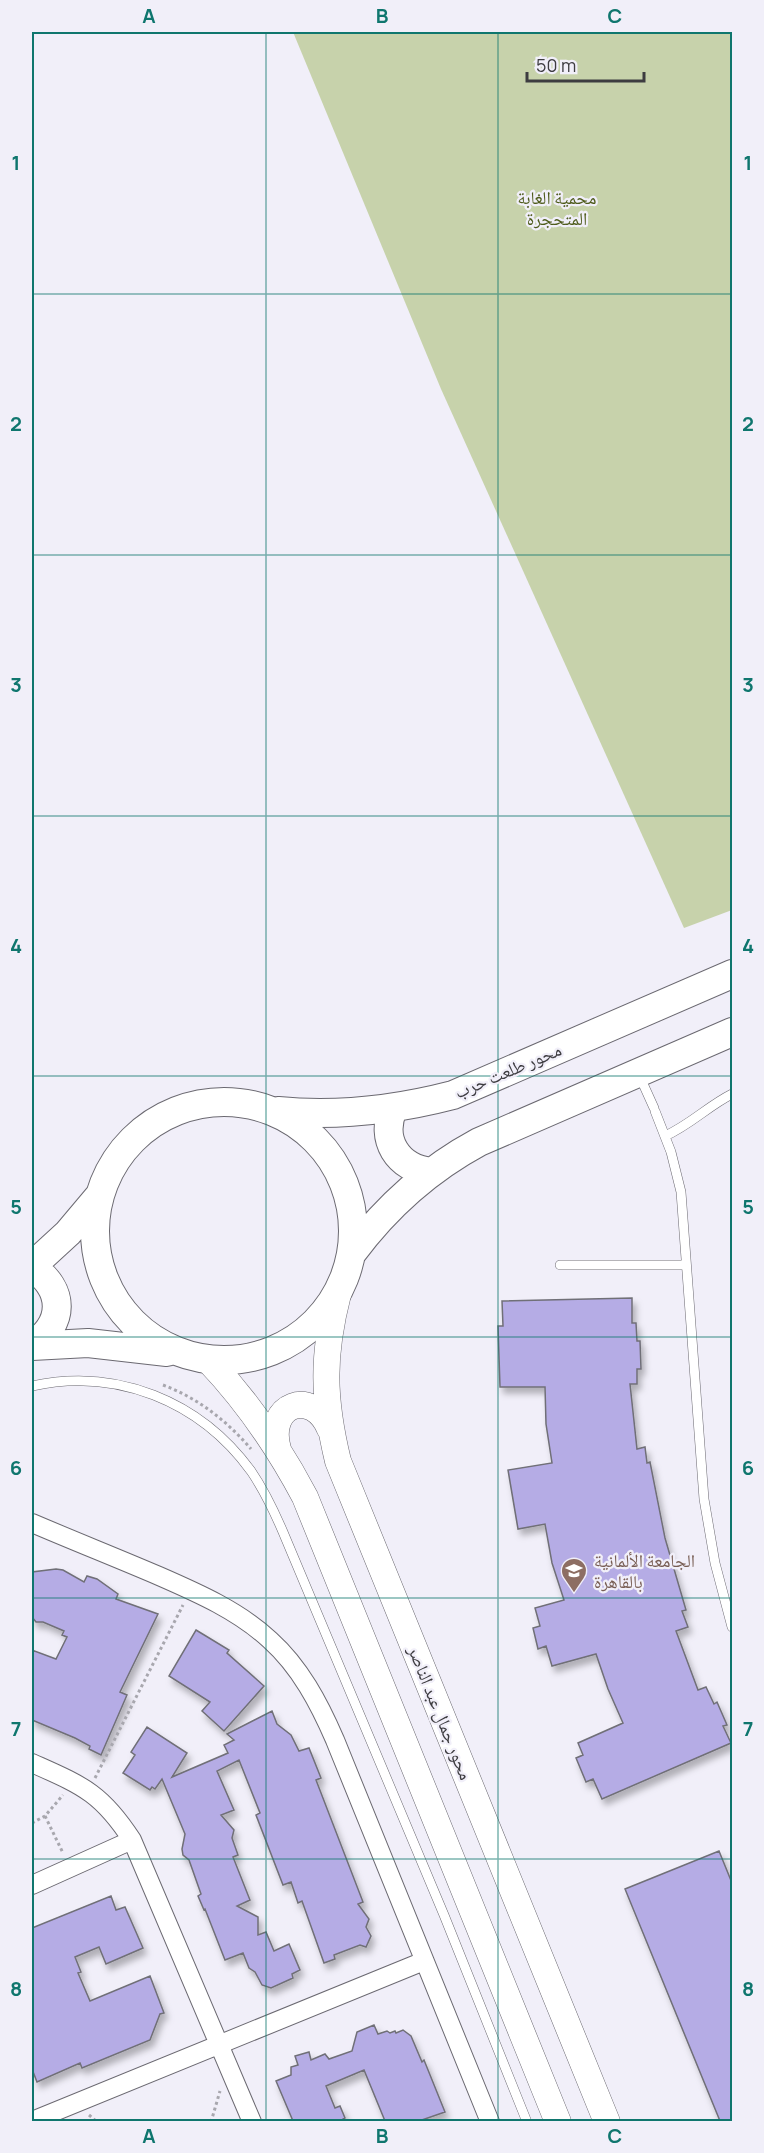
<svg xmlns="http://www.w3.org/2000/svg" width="764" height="2153" viewBox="0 0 764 2153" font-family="Manrope,'Noto Naskh Arabic',sans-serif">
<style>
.green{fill:#c7d2ab}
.building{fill:#b5ace5;stroke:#706f77;stroke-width:1.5;filter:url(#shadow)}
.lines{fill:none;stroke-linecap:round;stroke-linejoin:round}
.service-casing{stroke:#6b6971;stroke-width:10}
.minor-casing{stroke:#6b6971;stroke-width:20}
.secondary-casing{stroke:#6b6971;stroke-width:27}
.primary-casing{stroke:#6b6971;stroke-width:30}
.path{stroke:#a8a7ae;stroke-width:3;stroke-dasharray:3 3;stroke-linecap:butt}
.service{stroke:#fff;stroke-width:9}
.minor{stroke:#fff;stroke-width:18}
.secondary{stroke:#fff;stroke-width:26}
.primary{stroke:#fff;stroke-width:28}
.grid{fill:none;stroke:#0f766e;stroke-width:1.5;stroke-opacity:0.55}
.labels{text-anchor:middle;stroke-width:4.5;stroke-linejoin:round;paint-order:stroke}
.park-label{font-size:18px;fill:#4e5b1b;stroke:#f1eff9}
.street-label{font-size:18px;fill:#3d3c40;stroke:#f1eff9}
.education-label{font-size:18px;fill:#785e54;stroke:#f1eff9;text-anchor:start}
.neatline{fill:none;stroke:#0f766e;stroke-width:2}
.grid-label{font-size:20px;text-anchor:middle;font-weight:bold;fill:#0f766e}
</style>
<defs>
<filter id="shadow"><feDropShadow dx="3.5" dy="6" stdDeviation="3" flood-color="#0004"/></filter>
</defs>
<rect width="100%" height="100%" fill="#f1eff9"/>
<path class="green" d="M 293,32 L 732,32 L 732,910 L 684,928 L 441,389 Z"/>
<path class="building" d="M 632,1298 L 632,1323 L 636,1323 L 637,1341 L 640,1341 L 641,1369 L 637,1369 L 637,1384 L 630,1384 L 637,1449 L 645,1447 L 647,1463 L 650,1462 L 665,1538 L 686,1610 L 682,1611 L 688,1627 L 676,1631 L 698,1690 L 706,1687 L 714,1704 L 717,1702 L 727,1725 L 723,1726 L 731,1743 L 602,1799 L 593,1779 L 586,1782 L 576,1758 L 583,1755 L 578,1743 L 623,1723 L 608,1689 L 596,1654 L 552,1666 L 546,1646 L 538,1649 L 533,1628 L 540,1626 L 535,1608 L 564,1600 L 552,1563 L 545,1524 L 518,1529 L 508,1470 L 552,1463 L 546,1424 L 545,1387 L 500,1387 L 498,1326 L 503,1326 L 502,1301 Z
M 56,1569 L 63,1570 L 84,1582 L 87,1576 L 97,1579 L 118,1594 L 116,1599 L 158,1614 L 120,1692 L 127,1695 L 101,1755 L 89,1749 L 90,1746 L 75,1738 L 32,1720 L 32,1650 L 56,1659 L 67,1637 L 62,1635 L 64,1631 L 43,1622 L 36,1622 L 32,1617 L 32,1572 Z
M 196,1630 L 229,1650 L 227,1653 L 264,1686 L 224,1731 L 202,1711 L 210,1702 L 169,1676 Z
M 272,1711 L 277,1724 L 291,1735 L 299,1751 L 309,1748 L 321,1778 L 316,1780 L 363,1902 L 358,1904 L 369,1919 L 366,1927 L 371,1936 L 366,1947 L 360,1945 L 334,1955 L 335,1959 L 324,1963 L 302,1901 L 298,1903 L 291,1882 L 283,1885 L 256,1815 L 260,1813 L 239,1760 L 217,1771 L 234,1810 L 221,1815 L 234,1830 L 232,1838 L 238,1855 L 233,1857 L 250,1900 L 237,1906 L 258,1917 L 258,1935 L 266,1932 L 274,1951 L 289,1944 L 300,1970 L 292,1974 L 293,1978 L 271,1988 L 262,1985 L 255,1972 L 249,1968 L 243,1953 L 225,1960 L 205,1909 L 204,1910 L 198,1896 L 201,1894 L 189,1860 L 183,1855 L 182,1849 L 185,1834 L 162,1779 L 155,1789 L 152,1787 L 150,1790 L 123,1773 L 135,1755 L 131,1752 L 147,1727 L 187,1753 L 172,1777 L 228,1753 L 224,1745 L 234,1740 L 227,1734 Z
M 719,1851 L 732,1883 L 732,2121 L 720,2121 L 625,1889 Z
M 111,1896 L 116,1910 L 125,1907 L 143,1948 L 106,1964 L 99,1947 L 75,1957 L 81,1972 L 78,1973 L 90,2001 L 150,1976 L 164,2013 L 160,2014 L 150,2040 L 82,2068 L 80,2063 L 37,2082 L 32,2069 L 32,1928 Z
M 374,2025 L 378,2034 L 387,2031 L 390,2033 L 395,2031 L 396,2033 L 403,2030 L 411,2036 L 422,2062 L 424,2060 L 445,2112 L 419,2121 L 385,2121 L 364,2070 L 326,2086 L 335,2108 L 340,2106 L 345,2118 L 340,2121 L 293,2121 L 276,2081 L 291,2075 L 291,2067 L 298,2065 L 295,2056 L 309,2052 L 311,2060 L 325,2054 L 329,2059 L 352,2051 L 357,2032 Z"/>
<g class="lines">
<defs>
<path id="service" d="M 640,1077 L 654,1108
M 655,1111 L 671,1152 L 681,1192 L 704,1499 L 715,1563 L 732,1627
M 665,1136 C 690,1125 708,1106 732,1094
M 560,1265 L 686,1265
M 32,1386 C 116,1367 200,1401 251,1471 C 264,1490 274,1511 283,1532 L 444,1915 L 527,2122"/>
<path id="minor" d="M 32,1523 C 74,1541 117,1558 159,1576 C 198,1593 239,1611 270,1640 C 300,1667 319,1703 335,1740 L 490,2122
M 32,1763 C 81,1785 101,1792 132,1840 L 252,2122
M 32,1885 L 132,1840
M 32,2121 L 424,1961"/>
<path id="secondary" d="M 338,1294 C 322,1356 323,1399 338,1461 L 607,2122
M 208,1360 C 247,1401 278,1446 305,1497 L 558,2122
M 278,1449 C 265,1404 313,1387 330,1429"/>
<path id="primary" d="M95 1231a129 129 0 1 1 258 0a129 129 0 1 1-258 0Z
M 393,1109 C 380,1139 397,1168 431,1172
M 278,1111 C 339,1117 395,1110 453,1095 L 732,974
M 352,1253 C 387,1206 427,1170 479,1142 L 732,1032
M 32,1266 L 68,1233 L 100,1195
M 32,1267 C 65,1290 65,1323 32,1345
M 32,1346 L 88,1343 L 167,1352"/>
</defs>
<use href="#service" class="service-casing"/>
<use href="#minor" class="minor-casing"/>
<use href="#secondary" class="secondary-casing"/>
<use href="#primary" class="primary-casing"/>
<path class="path" d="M 163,1385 C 198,1398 227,1421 251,1449
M 95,1778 L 183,1605
M 45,1816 L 63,1853
M 32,1823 L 45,1816 L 63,1795
M 89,2115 L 97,2122
M 211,2122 L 220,2091"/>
<use href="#service" class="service"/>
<use href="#minor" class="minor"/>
<use href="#secondary" class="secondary"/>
<use href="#primary" class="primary"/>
</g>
<path class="grid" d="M 266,32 L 266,2122M 498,32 L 498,2122M 32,294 L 732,294M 32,555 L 732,555M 32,816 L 732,816M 32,1076 L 732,1076M 32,1337 L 732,1337M 32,1598 L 732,1598M 32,1859 L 732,1859"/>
<defs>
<symbol id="university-pin" viewBox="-11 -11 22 30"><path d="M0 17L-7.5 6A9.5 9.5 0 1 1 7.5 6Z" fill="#8d6e63" stroke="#f1eff9"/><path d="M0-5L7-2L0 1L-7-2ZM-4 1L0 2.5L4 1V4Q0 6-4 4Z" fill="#fff"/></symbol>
</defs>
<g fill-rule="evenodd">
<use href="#university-pin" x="559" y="1556" width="30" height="40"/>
</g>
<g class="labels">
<g class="park-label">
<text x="557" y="204">محمية الغابة<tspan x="557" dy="21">المتحجرة</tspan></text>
</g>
<g class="street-label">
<text transform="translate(508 1071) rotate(-23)" y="6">محور طلعت حرب</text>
<text transform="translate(440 1713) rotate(68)" y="6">محور جمال عبد الناصر</text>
</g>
<g class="education-label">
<text x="594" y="1567">الجامعة الألمانية<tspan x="594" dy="21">بالقاهرة</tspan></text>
</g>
</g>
<rect width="764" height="2153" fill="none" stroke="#f1eff9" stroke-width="66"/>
<path d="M527 72v9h117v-9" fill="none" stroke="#3d3c40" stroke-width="3"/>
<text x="536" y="72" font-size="18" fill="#3d3c40" stroke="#f1eff9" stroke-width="4.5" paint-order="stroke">50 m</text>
<rect x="33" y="33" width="698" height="2087" class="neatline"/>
<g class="grid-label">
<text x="149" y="23">A</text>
<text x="382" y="23">B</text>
<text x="615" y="23">C</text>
<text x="16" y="170">1</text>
<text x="748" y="170">1</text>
<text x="16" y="431">2</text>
<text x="748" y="431">2</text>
<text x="16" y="692">3</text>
<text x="748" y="692">3</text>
<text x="16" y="953">4</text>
<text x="748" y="953">4</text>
<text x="16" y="1214">5</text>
<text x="748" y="1214">5</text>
<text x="16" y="1475">6</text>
<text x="748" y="1475">6</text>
<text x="16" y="1736">7</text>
<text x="748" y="1736">7</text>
<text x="16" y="1996">8</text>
<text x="748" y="1996">8</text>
<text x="149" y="2143">A</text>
<text x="382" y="2143">B</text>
<text x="615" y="2143">C</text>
</g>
</svg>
